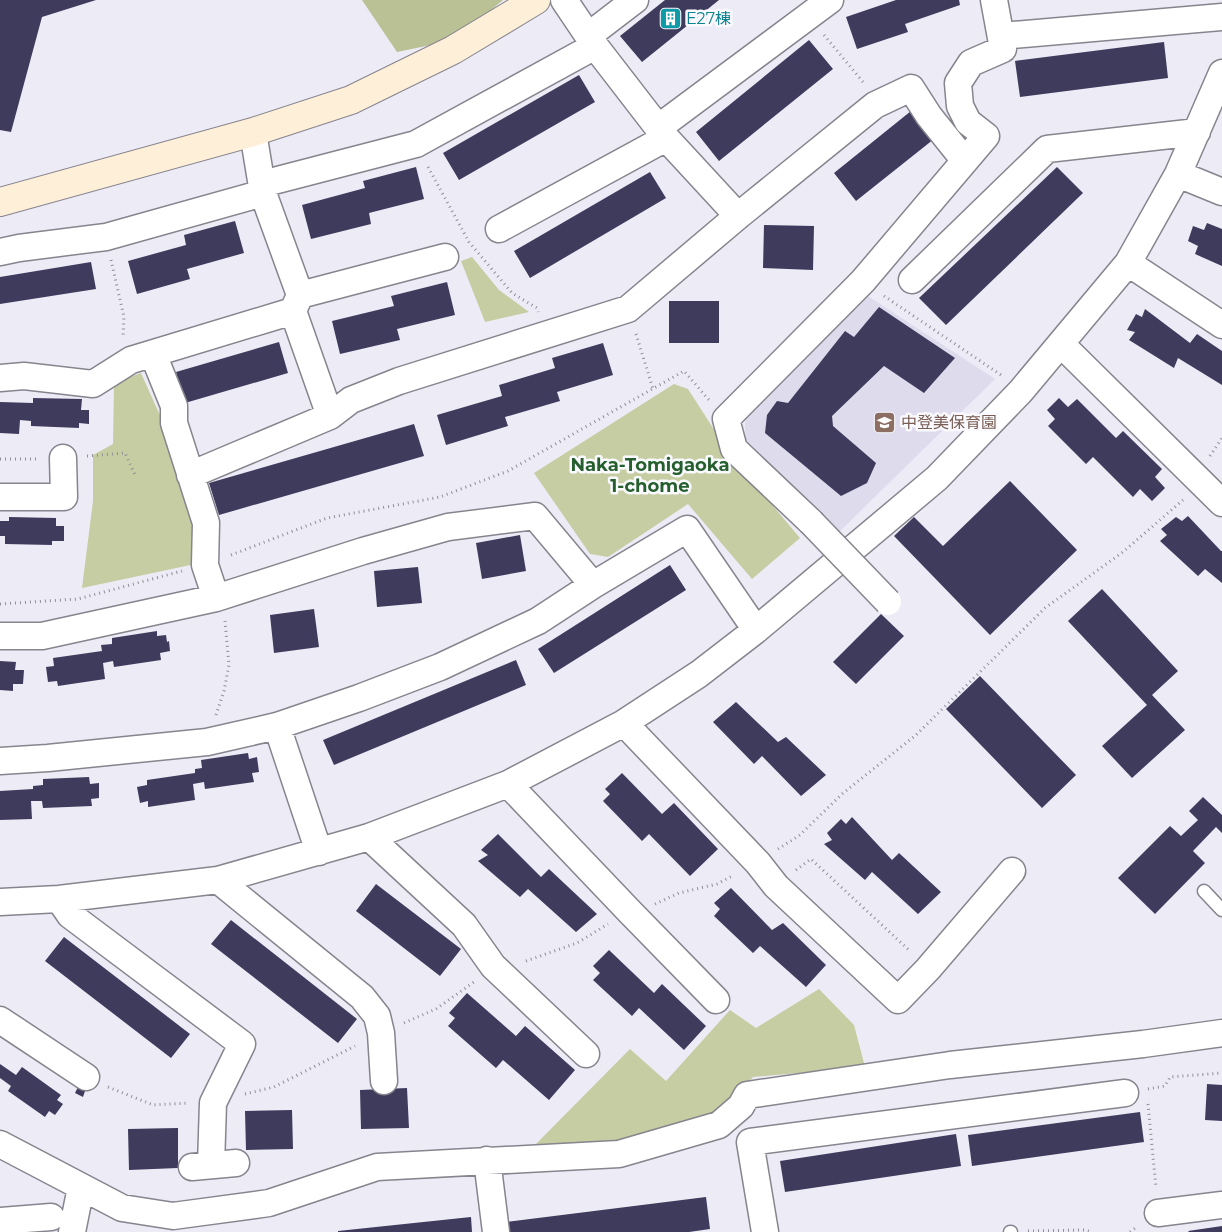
<svg xmlns="http://www.w3.org/2000/svg" width="1222" height="1232" viewBox="0 0 1222 1232" font-family="Montserrat,'Noto Sans JP',sans-serif">
<style>
.built{fill:#dddbec}
.green{fill:#c6cda2}
.forest{fill:#b9c195}
.building{fill:#3f3b5d}
.lines{fill:none;stroke-linecap:round;stroke-linejoin:round}
.lane-casing{stroke:#86848d;stroke-width:15}
.street-casing{stroke:#86848d;stroke-width:29}
.secondary-casing{stroke:#86848d;stroke-width:30}
.path{stroke:#908f97;stroke-width:3;stroke-dasharray:1 4;stroke-linecap:butt}
.lane{stroke:#fff;stroke-width:12}
.street{stroke:#fff;stroke-width:26}
.secondary{stroke:#feefd9;stroke-width:28}
.street-bridge-casing{stroke:#86848d;stroke-width:29;stroke-linecap:butt}
.street-bridge{stroke:#fff;stroke-width:26}
.labels{text-anchor:middle;stroke-width:5;stroke-linejoin:round;paint-order:stroke}
.culture-label{font-size:16px;fill:#0d838f;stroke:#faf9fe;text-anchor:start}
.education-label{font-size:16px;fill:#785e54;stroke:#faf9fe;text-anchor:start}
.neighbourhood-label{font-size:18px;font-weight:bold;fill:#255f2e;stroke:#faf9fe}
</style>
<rect width="100%" height="100%" fill="#edebf6"/>
<path class="built" d="M 868,296 L 995,379 L 837,534 L 746,443 L 745,425 L 749,401 Z"/>
<path class="green" d="M 472,257 L 499,290 L 529,312 L 485,322 L 461,261 Z
M 141,373 L 167,431 L 199,526 L 200,563 L 82,588 L 93,501 L 93,455 L 113,444 L 114,383 Z
M 674,384 L 688,389 L 731,456 L 800,538 L 752,579 L 688,504 L 608,557 L 590,554 L 534,473 Z
M 819,989 L 854,1025 L 865,1067 L 753,1077 L 717,1117 L 619,1145 L 533,1147 L 630,1049 L 666,1081 L 730,1010 L 756,1028 Z"/>
<path class="forest" d="M 362,0 L 503,0 L 455,40 L 397,52 Z"/>
<path class="building" d="M 0,0 L 96,0 L 42,17 L 11,132 L 0,130 Z
M 665,0 L 719,0 L 642,62 L 620,36 Z
M 896,0 L 959,0 L 960,5 L 905,24 L 908,32 L 857,49 L 846,17 Z
M 809,40 L 833,69 L 719,161 L 696,132 Z
M 1164,42 L 1168,78 L 1020,97 L 1015,61 Z
M 579,75 L 595,102 L 459,180 L 443,153 Z
M 911,111 L 934,139 L 856,201 L 834,173 Z
M 416,167 L 424,199 L 369,213 L 371,224 L 311,239 L 302,205 L 365,188 L 363,181 Z
M 1057,167 L 1083,193 L 946,325 L 919,298 Z
M 650,172 L 666,198 L 530,278 L 514,251 Z
M 235,221 L 244,253 L 187,269 L 190,279 L 137,294 L 128,261 L 186,245 L 184,235 Z
M 1207,223 L 1222,229 L 1222,266 L 1195,254 L 1198,246 L 1188,241 L 1193,226 L 1204,230 Z
M 764,225 L 814,226 L 813,270 L 763,268 Z
M 91,262 L 96,289 L 0,304 L 0,277 Z
M 447,282 L 455,315 L 397,329 L 400,340 L 340,354 L 332,321 L 394,306 L 391,296 Z
M 669,301 L 719,301 L 719,343 L 669,343 Z
M 879,307 L 955,358 L 924,393 L 884,366 L 832,416 L 833,426 L 876,463 L 867,483 L 841,496 L 765,433 L 767,415 L 777,401 L 788,403 L 845,331 L 854,337 Z
M 1145,309 L 1190,343 L 1197,334 L 1222,351 L 1222,385 L 1178,358 L 1174,368 L 1129,340 L 1135,332 L 1127,330 L 1136,314 L 1142,317 Z
M 279,342 L 288,373 L 185,403 L 176,372 Z
M 603,343 L 613,375 L 557,392 L 560,401 L 505,417 L 508,426 L 446,445 L 437,415 L 502,396 L 499,385 L 555,368 L 552,358 Z
M 33,398 L 82,399 L 81,410 L 89,410 L 89,424 L 79,423 L 79,428 L 31,426 L 31,421 L 20,420 L 19,434 L 0,433 L 0,402 L 33,403 Z
M 1059,398 L 1068,407 L 1077,399 L 1116,438 L 1123,431 L 1162,469 L 1155,477 L 1165,488 L 1152,501 L 1140,489 L 1133,497 L 1093,457 L 1086,464 L 1048,426 L 1055,419 L 1047,410 Z
M 414,424 L 424,456 L 219,515 L 209,483 Z
M 1010,481 L 1077,550 L 990,635 L 894,536 L 914,517 L 943,546 Z
M 1188,516 L 1221,551 L 1222,551 L 1222,583 L 1205,569 L 1198,576 L 1160,541 L 1167,535 L 1161,529 L 1176,517 L 1182,521 Z
M 9,517 L 56,518 L 56,526 L 64,526 L 64,541 L 52,541 L 52,545 L 5,544 L 5,536 L 0,536 L 0,521 L 9,521 Z
M 520,535 L 526,571 L 482,579 L 476,543 Z
M 670,565 L 686,590 L 554,673 L 538,649 Z
M 418,567 L 422,603 L 377,607 L 374,571 Z
M 1102,589 L 1178,671 L 1152,695 L 1185,730 L 1132,778 L 1102,746 L 1147,705 L 1068,621 Z
M 314,609 L 319,647 L 274,653 L 270,615 Z
M 881,614 L 904,636 L 856,684 L 833,662 Z
M 157,631 L 157,636 L 166,635 L 167,642 L 169,641 L 170,651 L 160,653 L 161,660 L 114,667 L 113,661 L 103,663 L 105,679 L 58,686 L 57,681 L 48,682 L 46,667 L 54,666 L 53,658 L 102,651 L 101,645 L 112,644 L 112,638 Z
M 516,660 L 526,685 L 334,765 L 323,740 Z
M 0,661 L 16,662 L 15,670 L 24,670 L 23,684 L 13,684 L 13,691 L 0,690 Z
M 980,676 L 1076,775 L 1042,808 L 946,709 Z
M 736,702 L 778,742 L 786,737 L 826,775 L 801,796 L 762,756 L 754,764 L 713,722 Z
M 248,753 L 249,759 L 257,757 L 259,772 L 252,773 L 254,782 L 205,789 L 204,782 L 193,784 L 195,800 L 148,807 L 148,801 L 140,803 L 137,787 L 147,785 L 147,780 L 195,773 L 195,769 L 202,768 L 201,760 Z
M 622,773 L 662,814 L 674,803 L 718,849 L 690,876 L 649,834 L 642,841 L 603,801 L 610,794 L 605,789 Z
M 89,777 L 90,784 L 99,783 L 99,798 L 91,799 L 92,806 L 43,808 L 42,801 L 31,801 L 32,819 L 0,820 L 0,791 L 33,789 L 33,786 L 43,785 L 43,779 Z
M 1203,797 L 1222,815 L 1222,833 L 1216,827 L 1193,851 L 1205,863 L 1155,914 L 1118,878 L 1170,826 L 1181,836 L 1198,820 L 1189,811 Z
M 852,817 L 892,860 L 899,853 L 941,892 L 918,914 L 872,872 L 865,880 L 824,844 L 832,840 L 827,833 L 841,819 L 846,824 Z
M 498,834 L 541,877 L 549,869 L 597,914 L 576,932 L 528,889 L 520,897 L 478,861 L 488,855 L 481,850 Z
M 376,884 L 461,949 L 440,976 L 356,911 Z
M 731,888 L 772,930 L 783,923 L 826,965 L 806,987 L 760,946 L 753,953 L 714,916 L 720,909 L 714,903 Z
M 231,920 L 357,1019 L 338,1043 L 211,944 Z
M 64,937 L 190,1034 L 171,1058 L 45,961 Z
M 609,950 L 654,993 L 662,984 L 706,1026 L 684,1050 L 639,1008 L 632,1016 L 593,980 L 600,973 L 593,966 Z
M 467,993 L 516,1036 L 525,1026 L 575,1070 L 549,1100 L 503,1060 L 496,1068 L 448,1026 L 455,1018 L 449,1013 Z
M 0,1064 L 16,1075 L 22,1067 L 61,1095 L 57,1100 L 63,1104 L 55,1115 L 49,1111 L 45,1117 L 8,1091 L 11,1086 L 0,1078 Z
M 1207,1084 L 1222,1085 L 1222,1121 L 1205,1120 Z
M 79,1085 L 86,1088 L 83,1097 L 75,1093 Z
M 407,1088 L 409,1128 L 361,1129 L 360,1090 Z
M 292,1110 L 293,1149 L 246,1150 L 245,1111 Z
M 1140,1112 L 1144,1142 L 972,1166 L 968,1135 Z
M 178,1128 L 178,1168 L 129,1170 L 128,1129 Z
M 956,1134 L 961,1166 L 785,1192 L 780,1161 Z
M 706,1197 L 710,1229 L 689,1232 L 509,1232 L 507,1222 Z
M 471,1217 L 472,1232 L 338,1232 L 338,1231 Z
M 1222,1226 L 1222,1232 L 1189,1232 L 1188,1231 Z"/>
<g class="lines">
<defs>
<path id="lane" d="M 1204,891 L 1222,910
M 1010,1232 L 1011,1232"/>
<path id="street" d="M 564,0 L 595,46 L 666,138 L 738,216
M 588,36 L 635,0
M 1001,36 L 1222,17
M 658,128 L 830,0
M 1178,174 L 1222,192
M 262,184 L 416,144 L 595,46
M 499,229 L 666,138
M 0,252 L 19,248 L 106,237 L 263,193
M 1128,263 L 1222,325
M 912,280 L 1047,149 L 1197,132
M 300,295 L 445,257
M 1061,344 L 1222,503
M 153,354 L 174,406 L 174,423 L 206,523 L 205,565 L 216,598
M 0,378 L 24,376 L 93,384 L 131,360 L 293,311
M 330,416 L 351,400 L 399,381 L 628,309 L 738,216 L 875,105 L 911,88 L 929,116 L 965,161
M 190,475 L 330,416 L 293,311 L 300,295 L 263,193 L 253,132
M 0,497 L 64,497 L 63,458
M 811,522 L 734,449 L 726,419 L 863,281 L 986,136 L 968,122 L 960,106 L 958,83 L 971,63 L 1003,49 L 994,0
M 0,636 L 42,636 L 216,598 L 363,551 L 448,527 L 535,516 L 593,585
M 624,723 L 758,863 L 776,886 L 898,1000 L 928,969 L 1012,871
M 277,726 L 319,852
M 0,761 L 48,758 L 207,742 L 277,726 L 359,698 L 440,667 L 538,621 L 593,585 L 687,529 L 756,630
M 508,784 L 631,913 L 716,1000
M 369,837 L 464,925 L 493,966 L 586,1054
M 218,880 L 362,997 L 377,1016 L 381,1033 L 384,1081
M 59,899 L 70,915 L 242,1044 L 213,1103 L 211,1165
M 0,902 L 59,899 L 218,880 L 369,837 L 508,784 L 624,723 L 699,674 L 756,630 L 937,478 L 1021,391 L 1128,263 L 1178,174 L 1222,73
M 0,1020 L 86,1077
M 0,1144 L 122,1208 L 173,1216 L 269,1203 L 377,1167 L 619,1154 L 719,1125 L 741,1106 L 747,1095 L 950,1065 L 1143,1044 L 1222,1033
M 487,1160 L 496,1232
M 192,1167 L 236,1163
M 1158,1213 L 1222,1205
M 0,1221 L 51,1217
M 72,1232 L 81,1187
M 765,1232 L 750,1142 L 1125,1093"/>
<path id="secondary" d="M 0,202 L 253,132 L 351,100 L 453,50 L 536,0"/>
</defs>
<use href="#lane" class="lane-casing"/>
<use href="#street" class="street-casing"/>
<use href="#secondary" class="secondary-casing"/>
<path class="path" d="M 824,35 L 863,82
M 428,167 L 469,242 L 512,293 L 537,308 L 538,312
M 111,260 L 124,317 L 123,337
M 884,296 L 1001,375
M 636,334 L 653,389
M 87,456 L 125,453 L 136,477
M 1210,456 L 1222,438
M 0,459 L 39,459
M 231,555 L 327,518 L 440,497 L 508,471 L 684,371 L 709,400
M 0,604 L 78,599 L 182,571
M 216,715 L 224,691 L 229,665 L 225,621
M 778,849 L 800,835 L 842,794 L 916,735 L 1045,608 L 1123,552 L 1183,500
M 796,870 L 811,859 L 910,951
M 655,904 L 679,893 L 717,884 L 734,875
M 526,961 L 577,943 L 608,924
M 404,1023 L 436,1009 L 474,982
M 108,1087 L 153,1105 L 188,1103
M 1148,1089 L 1165,1086 L 1170,1077 L 1222,1073
M 245,1094 L 274,1087 L 355,1046
M 1148,1104 L 1156,1188
M 1028,1231 L 1085,1230 L 1092,1232
M 1130,1232 L 1138,1226"/>
<use href="#lane" class="lane"/>
<use href="#street" class="street"/>
<use href="#secondary" class="secondary"/>
<defs>
<path id="street-bridge" d="M 811,522 L 888,602"/>
</defs>
<use href="#street-bridge" class="street-bridge-casing"/>
<use href="#street-bridge" class="street-bridge"/>
</g>
<defs>
<symbol id="building-square" viewBox="-11 -11 22 22"><rect x="-9" y="-9" width="18" height="18" rx="4" fill="#0f9aa8" stroke="#faf9fe"/><path d="M-4-6H4V6H1V3H-1V6H-4ZM-2.5-4.3h1.7v1.8h-1.7ZM.8-4.3h1.7v1.8H.8ZM-2.5-1h1.7V.8h-1.7ZM.8-1h1.7V.8H.8Z" fill="#fff"/></symbol>
<symbol id="school-square" viewBox="-11 -11 22 22"><rect x="-9" y="-9" width="18" height="18" rx="4" fill="#8d6e63" stroke="#faf9fe"/><path d="M0-5L7-2L0 1L-7-2ZM-4 1L0 2.5L4 1V4Q0 6-4 4Z" fill="#fff"/></symbol>
</defs>
<g fill-rule="evenodd">
<use href="#building-square" x="658" y="6" width="25" height="25"/>
<use href="#school-square" x="872" y="410" width="25" height="25"/>
</g>
<g class="labels">
<g class="culture-label">
<text x="686" y="24">E27棟</text>
</g>
<g class="education-label">
<text x="901" y="428">中登美保育園</text>
</g>
<g class="neighbourhood-label">
<text x="650" y="471">Naka-Tomigaoka<tspan x="650" dy="21">1-chome</tspan></text>
</g>
</g>
</svg>
